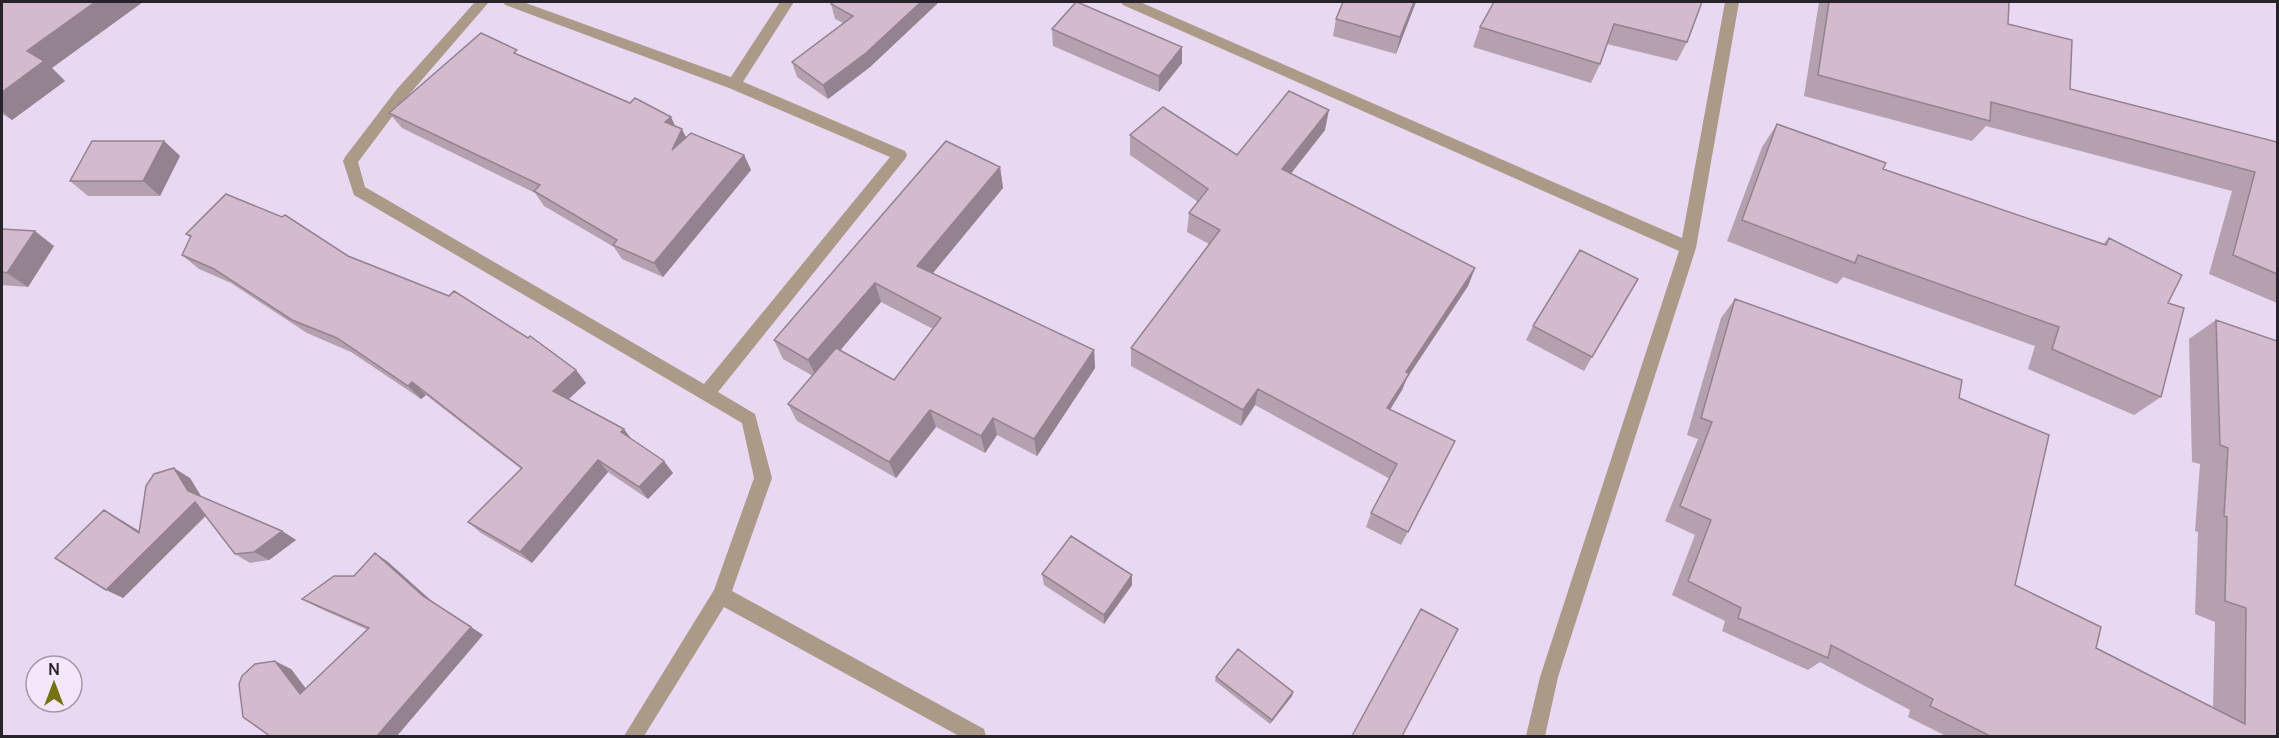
<svg xmlns="http://www.w3.org/2000/svg" width="2279" height="738" viewBox="0 0 2279 738" font-family="Manrope,sans-serif">
<style>
.lines{fill:none;stroke-linecap:round;stroke-linejoin:round}
.service{fill:#ac9a89;fill-rule:evenodd}
.minor{fill:#ac9a89;fill-rule:evenodd}
.wall{fill:#b5a0b0;fill-rule:evenodd}
.shaded-wall{fill:#948290}
.building{fill:#d3bacd;stroke:#948290;stroke-width:1.5}
</style>
<rect width="100%" height="100%" fill="#e8d8f2"/>
<g class="lines">
<path class="service" d="M 780,2 L 794,2 L 739,88 L 729,88 L 727,84 L 729,80 Z"/>
<path class="minor" d="M 475,2 L 489,2 L 407,97 L 358,162 L 365,187 L 704,384 L 890,157 L 729,88 L 505,5 L 503,2 L 523,2 L 739,80 L 905,151 L 907,155 L 905,159 L 718,392 L 755,414 L 772,478 L 732,591 L 984,729 L 986,736 L 959,736 L 724,607 L 644,736 L 624,736 L 714,590 L 754,478 L 742,423 L 354,195 L 343,161 L 345,157 L 397,89 Z
M 1121,2 L 1140,2 L 1682,238 L 1725,2 L 1739,2 L 1696,248 L 1558,677 L 1545,736 L 1526,736 L 1540,677 L 1679,251 L 1123,5 Z"/>
</g>
<path class="wall" d="M 2,2 L 52,68 L 65,81 L 12,120 L 2,114 Z
M 834,2 L 939,2 L 870,67 L 828,99 L 797,77 L 792,62 L 843,23 L 835,19 L 831,4 Z
M 1343,2 L 1416,2 L 1396,54 L 1333,36 L 1336,19 Z
M 1702,2 L 1687,42 L 1677,61 L 1607,44 L 1600,64 L 1591,83 L 1473,47 L 1480,27 Z
M 1819,2 L 2009,2 L 2008,24 L 2070,89 L 2277,142 L 2277,303 L 2209,274 L 2232,191 L 1986,126 L 1972,141 L 1804,96 Z
M 1052,29 L 1182,47 L 1182,63 L 1159,92 L 1053,46 Z
M 520,55 L 630,103 L 671,117 L 675,127 L 686,137 L 744,155 L 751,170 L 663,277 L 622,259 L 614,247 L 544,206 L 535,193 L 402,128 L 389,113 Z
M 1777,124 L 1883,169 L 2103,244 L 2109,238 L 2168,303 L 2161,397 L 2134,415 L 2028,369 L 2035,346 L 1843,277 L 1837,284 L 1727,241 L 1762,147 Z
M 1325,130 L 1290,174 L 1475,268 L 1468,286 L 1407,378 L 1402,390 L 1390,410 L 1455,441 L 1401,545 L 1366,527 L 1371,513 L 1390,479 L 1255,405 L 1241,426 L 1131,366 L 1131,348 L 1209,244 L 1187,232 L 1189,213 L 1198,202 L 1130,155 L 1130,135 L 1237,155 Z
M 164,141 L 180,156 L 160,196 L 88,196 L 70,181 Z
M 1000,167 L 1003,188 L 933,273 L 1094,350 L 1095,368 L 1037,456 L 997,435 L 985,453 L 936,427 L 896,478 L 797,421 L 788,404 L 813,376 L 783,359 L 774,340 ZM 881,302 L 933,329 L 894,380 L 840,350 Z
M 2,229 L 54,246 L 28,287 L 2,285 Z
M 186,234 L 348,256 L 576,370 L 586,383 L 568,400 L 632,440 L 673,473 L 648,499 L 608,472 L 532,563 L 481,533 L 468,522 L 521,469 L 426,395 L 421,399 L 351,352 L 307,333 L 231,283 L 199,269 L 182,255 L 191,238 Z
M 1735,299 L 1959,398 L 2015,585 L 2096,648 L 2213,708 L 2215,622 L 2195,614 L 2198,532 L 2195,531 L 2200,464 L 2192,462 L 2189,339 L 2216,320 L 2277,736 L 1946,736 L 1908,717 L 1910,710 L 1820,662 L 1808,670 L 1722,631 L 1725,621 L 1672,595 L 1695,535 L 1665,521 L 1698,439 L 1687,435 L 1721,318 Z
M 1533,326 L 1592,357 L 1584,371 L 1526,340 Z
M 190,478 L 201,497 L 282,531 L 296,540 L 269,560 L 250,563 L 235,554 L 206,516 L 123,598 L 121,520 L 139,531 Z
M 375,553 L 388,562 L 434,603 L 483,635 L 270,736 L 291,669 L 306,689 L 368,630 L 317,607 L 302,599 L 354,576 Z
M 1042,574 L 1132,575 L 1132,585 L 1104,624 L 1044,585 Z
M 1216,677 L 1293,692 L 1292,696 L 1270,724 L 1215,681 Z"/>
<path class="shaded-wall" d="M 95,2 L 143,2 L 52,68 L 65,81 L 12,120 L 2,111 L 2,92 L 27,51 Z
M 921,2 L 939,2 L 870,67 L 828,99 L 823,85 Z
M 1414,2 L 1416,2 L 1396,54 L 1400,37 Z
M 1182,47 L 1182,63 L 1159,92 L 1159,76 Z
M 1329,110 L 1325,130 L 1279,189 L 1282,169 Z
M 671,117 L 678,132 L 665,122 Z
M 682,129 L 690,145 L 672,150 Z
M 164,141 L 180,156 L 160,196 L 143,181 Z
M 744,155 L 751,170 L 663,277 L 654,263 Z
M 1000,167 L 1003,188 L 923,285 L 917,266 Z
M 35,231 L 54,246 L 28,287 L 7,273 Z
M 1475,268 L 1468,286 L 1407,378 L 1402,390 L 1381,424 L 1387,408 L 1406,372 Z
M 875,283 L 881,302 L 817,378 L 808,360 Z
M 1094,350 L 1095,368 L 1037,456 L 1034,439 Z
M 576,370 L 586,383 L 563,404 L 553,391 Z
M 412,382 L 426,395 L 421,399 L 408,386 Z
M 1258,389 L 1255,405 L 1241,426 L 1243,410 Z
M 930,410 L 936,427 L 896,478 L 889,462 Z
M 993,418 L 997,435 L 985,453 L 981,436 Z
M 624,429 L 633,441 L 621,432 Z
M 598,460 L 608,472 L 532,563 L 520,552 Z
M 664,461 L 673,473 L 648,499 L 639,487 Z
M 174,468 L 190,478 L 204,501 L 188,491 Z
M 195,502 L 210,511 L 123,598 L 106,590 L 104,510 L 121,520 L 155,541 Z
M 282,531 L 296,540 L 269,560 L 254,552 Z
M 375,553 L 388,562 L 436,605 L 423,596 Z
M 1132,575 L 1132,585 L 1104,624 L 1104,615 Z
M 471,627 L 483,635 L 397,736 L 377,736 Z
M 275,661 L 291,669 L 316,702 L 300,694 Z
M 1293,692 L 1292,696 L 1270,724 L 1272,720 Z"/>
<path class="building" d="M 2,2 L 95,2 L 27,51 L 44,61 L 2,92 Z
M 834,2 L 921,2 L 866,53 L 823,85 L 792,62 L 853,16 L 831,4 Z
M 1076,2 L 1077,2 L 1182,47 L 1159,76 L 1052,29 Z
M 1343,2 L 1414,2 L 1400,37 L 1336,19 Z
M 1494,2 L 1702,2 L 1687,42 L 1614,24 L 1600,64 L 1480,27 Z
M 1829,2 L 2009,2 L 2008,24 L 2072,40 L 2070,89 L 2277,142 L 2277,274 L 2233,255 L 2255,172 L 1991,102 L 1990,121 L 1818,75 Z
M 481,33 L 517,50 L 514,53 L 630,103 L 635,98 L 671,117 L 665,122 L 682,129 L 672,150 L 691,133 L 744,155 L 654,263 L 613,245 L 617,240 L 534,191 L 540,185 L 389,113 Z
M 1289,91 L 1329,110 L 1282,169 L 1475,268 L 1406,372 L 1409,374 L 1387,408 L 1455,441 L 1408,532 L 1371,513 L 1397,464 L 1258,389 L 1243,410 L 1131,348 L 1220,230 L 1189,213 L 1208,189 L 1130,135 L 1163,107 L 1237,155 Z
M 1777,124 L 1886,163 L 1883,169 L 2106,245 L 2109,238 L 2182,275 L 2168,303 L 2184,308 L 2161,397 L 2052,349 L 2059,327 L 1858,255 L 1855,263 L 1742,220 Z
M 92,141 L 164,141 L 143,181 L 70,181 Z
M 946,141 L 1000,167 L 917,266 L 1094,350 L 1034,439 L 993,418 L 981,436 L 930,410 L 889,462 L 788,404 L 836,348 L 894,380 L 941,318 L 875,283 L 808,360 L 774,340 Z
M 226,194 L 282,217 L 285,215 L 348,256 L 449,296 L 454,291 L 528,338 L 530,336 L 576,370 L 553,391 L 624,429 L 621,432 L 664,461 L 639,487 L 598,460 L 520,552 L 468,522 L 522,468 L 412,382 L 408,386 L 337,338 L 292,320 L 214,269 L 182,255 L 191,236 L 186,234 Z
M 2,229 L 35,231 L 7,273 L 2,272 Z
M 1580,250 L 1638,279 L 1592,357 L 1533,326 Z
M 1735,299 L 1962,380 L 1959,398 L 2049,435 L 2015,585 L 2101,627 L 2096,648 L 2245,724 L 2246,608 L 2225,601 L 2227,517 L 2224,516 L 2228,448 L 2220,445 L 2216,320 L 2277,341 L 2277,736 L 1990,736 L 1930,706 L 1933,699 L 1831,645 L 1828,658 L 1738,618 L 1741,608 L 1688,581 L 1711,520 L 1680,506 L 1712,422 L 1701,418 Z
M 174,468 L 188,491 L 282,531 L 254,552 L 235,554 L 195,502 L 106,590 L 55,558 L 104,510 L 139,533 L 146,486 L 154,474 Z
M 1071,536 L 1132,575 L 1104,615 L 1042,574 Z
M 375,553 L 423,596 L 471,627 L 377,736 L 270,736 L 243,717 L 239,684 L 242,676 L 255,664 L 275,661 L 300,694 L 369,628 L 302,599 L 334,576 L 354,576 Z
M 1421,609 L 1458,629 L 1402,736 L 1352,736 Z
M 1238,649 L 1293,692 L 1272,720 L 1216,677 Z"/>
<rect width="2279" height="738" fill="none" stroke="#28222b" stroke-width="6"/>
<g transform="translate(54 684)"><circle r="28" fill="#f4e7fc" stroke="#a298a8" stroke-width="1.5"/>
<path d="M0-4.5L10 22L0 15L-10 22Z" fill="#767114"/>
<text y="-9" font-size="16" font-weight="bold" text-anchor="middle" fill="#28222b">N</text>
</g>
</svg>
